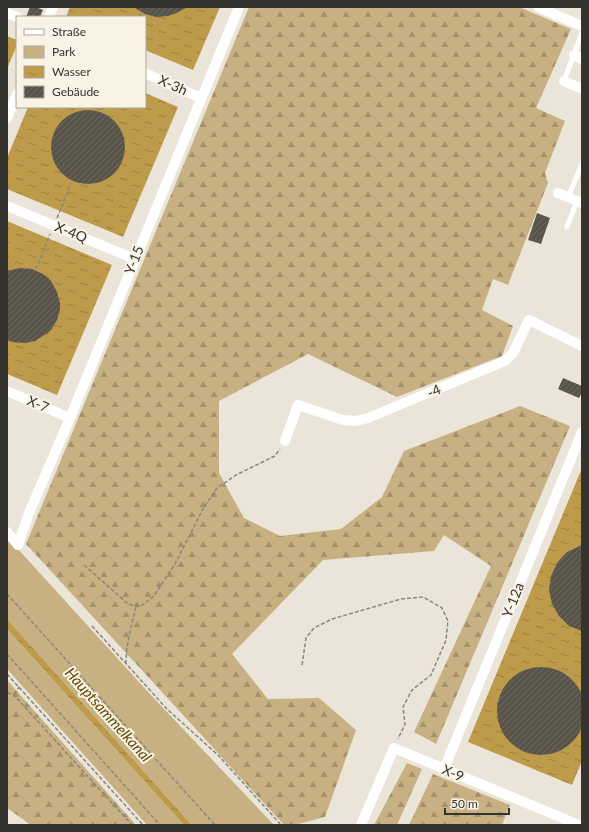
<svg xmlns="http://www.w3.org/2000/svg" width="589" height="832" viewBox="0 0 589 832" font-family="Lato,sans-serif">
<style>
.green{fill:#c7b182}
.forest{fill:url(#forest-firs)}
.water{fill:url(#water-ripples)}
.building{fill:url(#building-hatch)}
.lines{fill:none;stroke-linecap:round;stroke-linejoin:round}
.path{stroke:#8b877e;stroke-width:1.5;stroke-dasharray:4 2;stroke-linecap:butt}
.service{stroke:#fff;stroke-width:5}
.minor{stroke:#fff;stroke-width:10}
.labels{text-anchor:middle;stroke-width:4;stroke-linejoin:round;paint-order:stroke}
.street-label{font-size:14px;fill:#35332e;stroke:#f9f3e6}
.water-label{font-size:15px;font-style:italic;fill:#604804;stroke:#f9f3e6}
</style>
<defs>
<pattern id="forest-firs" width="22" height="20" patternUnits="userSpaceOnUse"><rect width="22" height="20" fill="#c7b182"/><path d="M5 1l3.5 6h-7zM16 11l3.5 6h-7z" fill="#a2916b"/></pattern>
<pattern id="water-ripples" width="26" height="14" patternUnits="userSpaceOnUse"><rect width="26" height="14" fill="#be9b4a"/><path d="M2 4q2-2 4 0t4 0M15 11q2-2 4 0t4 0" fill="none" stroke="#9b7f3e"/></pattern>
<pattern id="building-hatch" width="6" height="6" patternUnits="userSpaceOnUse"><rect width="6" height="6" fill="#59544a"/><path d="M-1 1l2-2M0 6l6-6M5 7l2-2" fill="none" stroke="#6e6a62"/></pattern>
</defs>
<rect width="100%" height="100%" fill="#ebe5d9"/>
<path class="green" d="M 7,537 L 149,693 L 274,825 L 192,825 L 7,619 Z
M 7,629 L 184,825 L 147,825 L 7,669 Z"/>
<path class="forest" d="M 249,7 L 519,7 L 571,29 L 536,108 L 565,121 L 545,173 L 548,183 L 508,285 L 493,279 L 482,310 L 513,326 L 502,356 L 397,397 L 308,354 L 219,401 L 219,473 L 244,518 L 280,536 L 341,529 L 382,497 L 404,451 L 520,406 L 570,426 L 436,744 L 414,732 L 491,566 L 444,535 L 434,551 L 323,560 L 232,654 L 268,699 L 319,698 L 356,730 L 325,817 L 294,825 L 284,825 L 26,544 Z
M 7,680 L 22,697 L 136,825 L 31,825 L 7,808 Z
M 407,763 L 422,769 L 397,825 L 374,825 Z
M 433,774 L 510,805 L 502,825 L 409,825 Z"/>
<path class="water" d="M 70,7 L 220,7 L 193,70 L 145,50 L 145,17 L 66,17 Z
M 7,36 L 17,40 L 17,45 L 7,69 Z
M 145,93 L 178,107 L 123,237 L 7,189 L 7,158 L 28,107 L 145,107 Z
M 7,221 L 112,265 L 57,395 L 7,374 Z
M 582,468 L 582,761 L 572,785 L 468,742 Z
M 7,619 L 192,825 L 184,825 L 7,629 Z"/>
<path class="building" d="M 30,7 L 36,7 L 43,10 L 40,17 L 26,17 Z
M 133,7 L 188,7 L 174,14 L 168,16 L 156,17 L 145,14 Z
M51 147a37 37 0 1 1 74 0a37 37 0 1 1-74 0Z
M 537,213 L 550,218 L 541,244 L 528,240 Z
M 20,268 L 32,269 L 43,274 L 47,277 L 51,281 L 57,292 L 60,303 L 60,309 L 57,320 L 51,330 L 46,334 L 35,341 L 25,343 L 13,342 L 7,340 L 7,271 Z
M 563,378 L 582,386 L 582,392 L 579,398 L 558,389 Z
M 582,545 L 582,631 L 569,626 L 559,616 L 552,604 L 549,590 L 551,576 L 557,563 L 567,552 Z
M497 711a44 44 0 1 1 88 0a44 44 0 1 1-88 0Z"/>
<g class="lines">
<path class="path" d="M 139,17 L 141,13
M 102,110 L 103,107
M 57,218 L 71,183
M 36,269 L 50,234
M 84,565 L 128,604 L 136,606 L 141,606 L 153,597 L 175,564 L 203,509 L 217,488 L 236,475 L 275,456 L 280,449
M 7,594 L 215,825
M 92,626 L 167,709 L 219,756 L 281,825
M 7,654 L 160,825
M 126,664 C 126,645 131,626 136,607
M 302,665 L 306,638 L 314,628 L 332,619 L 401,599 L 423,597 L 442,608 L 448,621 L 446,640 L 431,675 L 412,690 L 403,707 L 405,724 L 398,739
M 7,674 L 143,825
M 7,693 L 13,694 L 132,825
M 14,694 L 19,687"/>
<path class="service" d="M 564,81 L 582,33
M 568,197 L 582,164
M 567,227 L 577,201"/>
<path class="minor" d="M 538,7 L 582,26
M 7,13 L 17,17
M 49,17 L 53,7
M 574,55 L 582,59
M 145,73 L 201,98
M 564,81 L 582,89
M 7,118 L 17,94
M 558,193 L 582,203
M 7,206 L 135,259
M 7,391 L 70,418
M 285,441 L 298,405 L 343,420 L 356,421 L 368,418 L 505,361 L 513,353 L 529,320 L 582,346
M 7,532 L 18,545 L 29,513 L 70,418 L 239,7
M 444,769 L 582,432
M 361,825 L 394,748 L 579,825"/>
</g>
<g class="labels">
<g class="street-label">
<text transform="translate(173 85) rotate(24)" y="5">X-3h</text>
<text transform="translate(71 232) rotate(22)" y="5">X-4Q</text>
<text transform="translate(134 260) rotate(-68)" y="5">Y-15</text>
<text transform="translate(434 391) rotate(-23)" y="5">-4</text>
<text transform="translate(38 404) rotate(23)" y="5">X-7</text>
<text transform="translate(513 600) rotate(-68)" y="5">Y-12a</text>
<text transform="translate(453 773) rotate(23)" y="5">X-9</text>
</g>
<g class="water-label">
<text transform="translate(108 715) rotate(48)" y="5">Hauptsammelkanal</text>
</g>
</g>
<rect width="589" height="832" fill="none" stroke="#35332e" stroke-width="16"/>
<rect x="16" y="16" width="130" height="92" fill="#f9f3e6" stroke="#aba69c"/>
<rect x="24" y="29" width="20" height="6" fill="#ffffff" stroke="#aba69c"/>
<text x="52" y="36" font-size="12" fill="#35332e">Straße</text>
<rect x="24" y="46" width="20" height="12" fill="#c7b182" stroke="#aba69c"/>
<text x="52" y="56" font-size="12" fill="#35332e">Park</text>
<rect x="24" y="66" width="20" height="12" fill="url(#water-ripples)" stroke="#aba69c"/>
<text x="52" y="76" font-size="12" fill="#35332e">Wasser</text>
<rect x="24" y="86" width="20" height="12" fill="url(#building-hatch)" stroke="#aba69c"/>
<text x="52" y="96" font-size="12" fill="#35332e">Gebäude</text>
<path d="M445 808v6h64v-6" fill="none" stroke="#35332e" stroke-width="2"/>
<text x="451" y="808" font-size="12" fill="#35332e" stroke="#f9f3e6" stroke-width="3" paint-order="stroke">50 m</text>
</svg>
